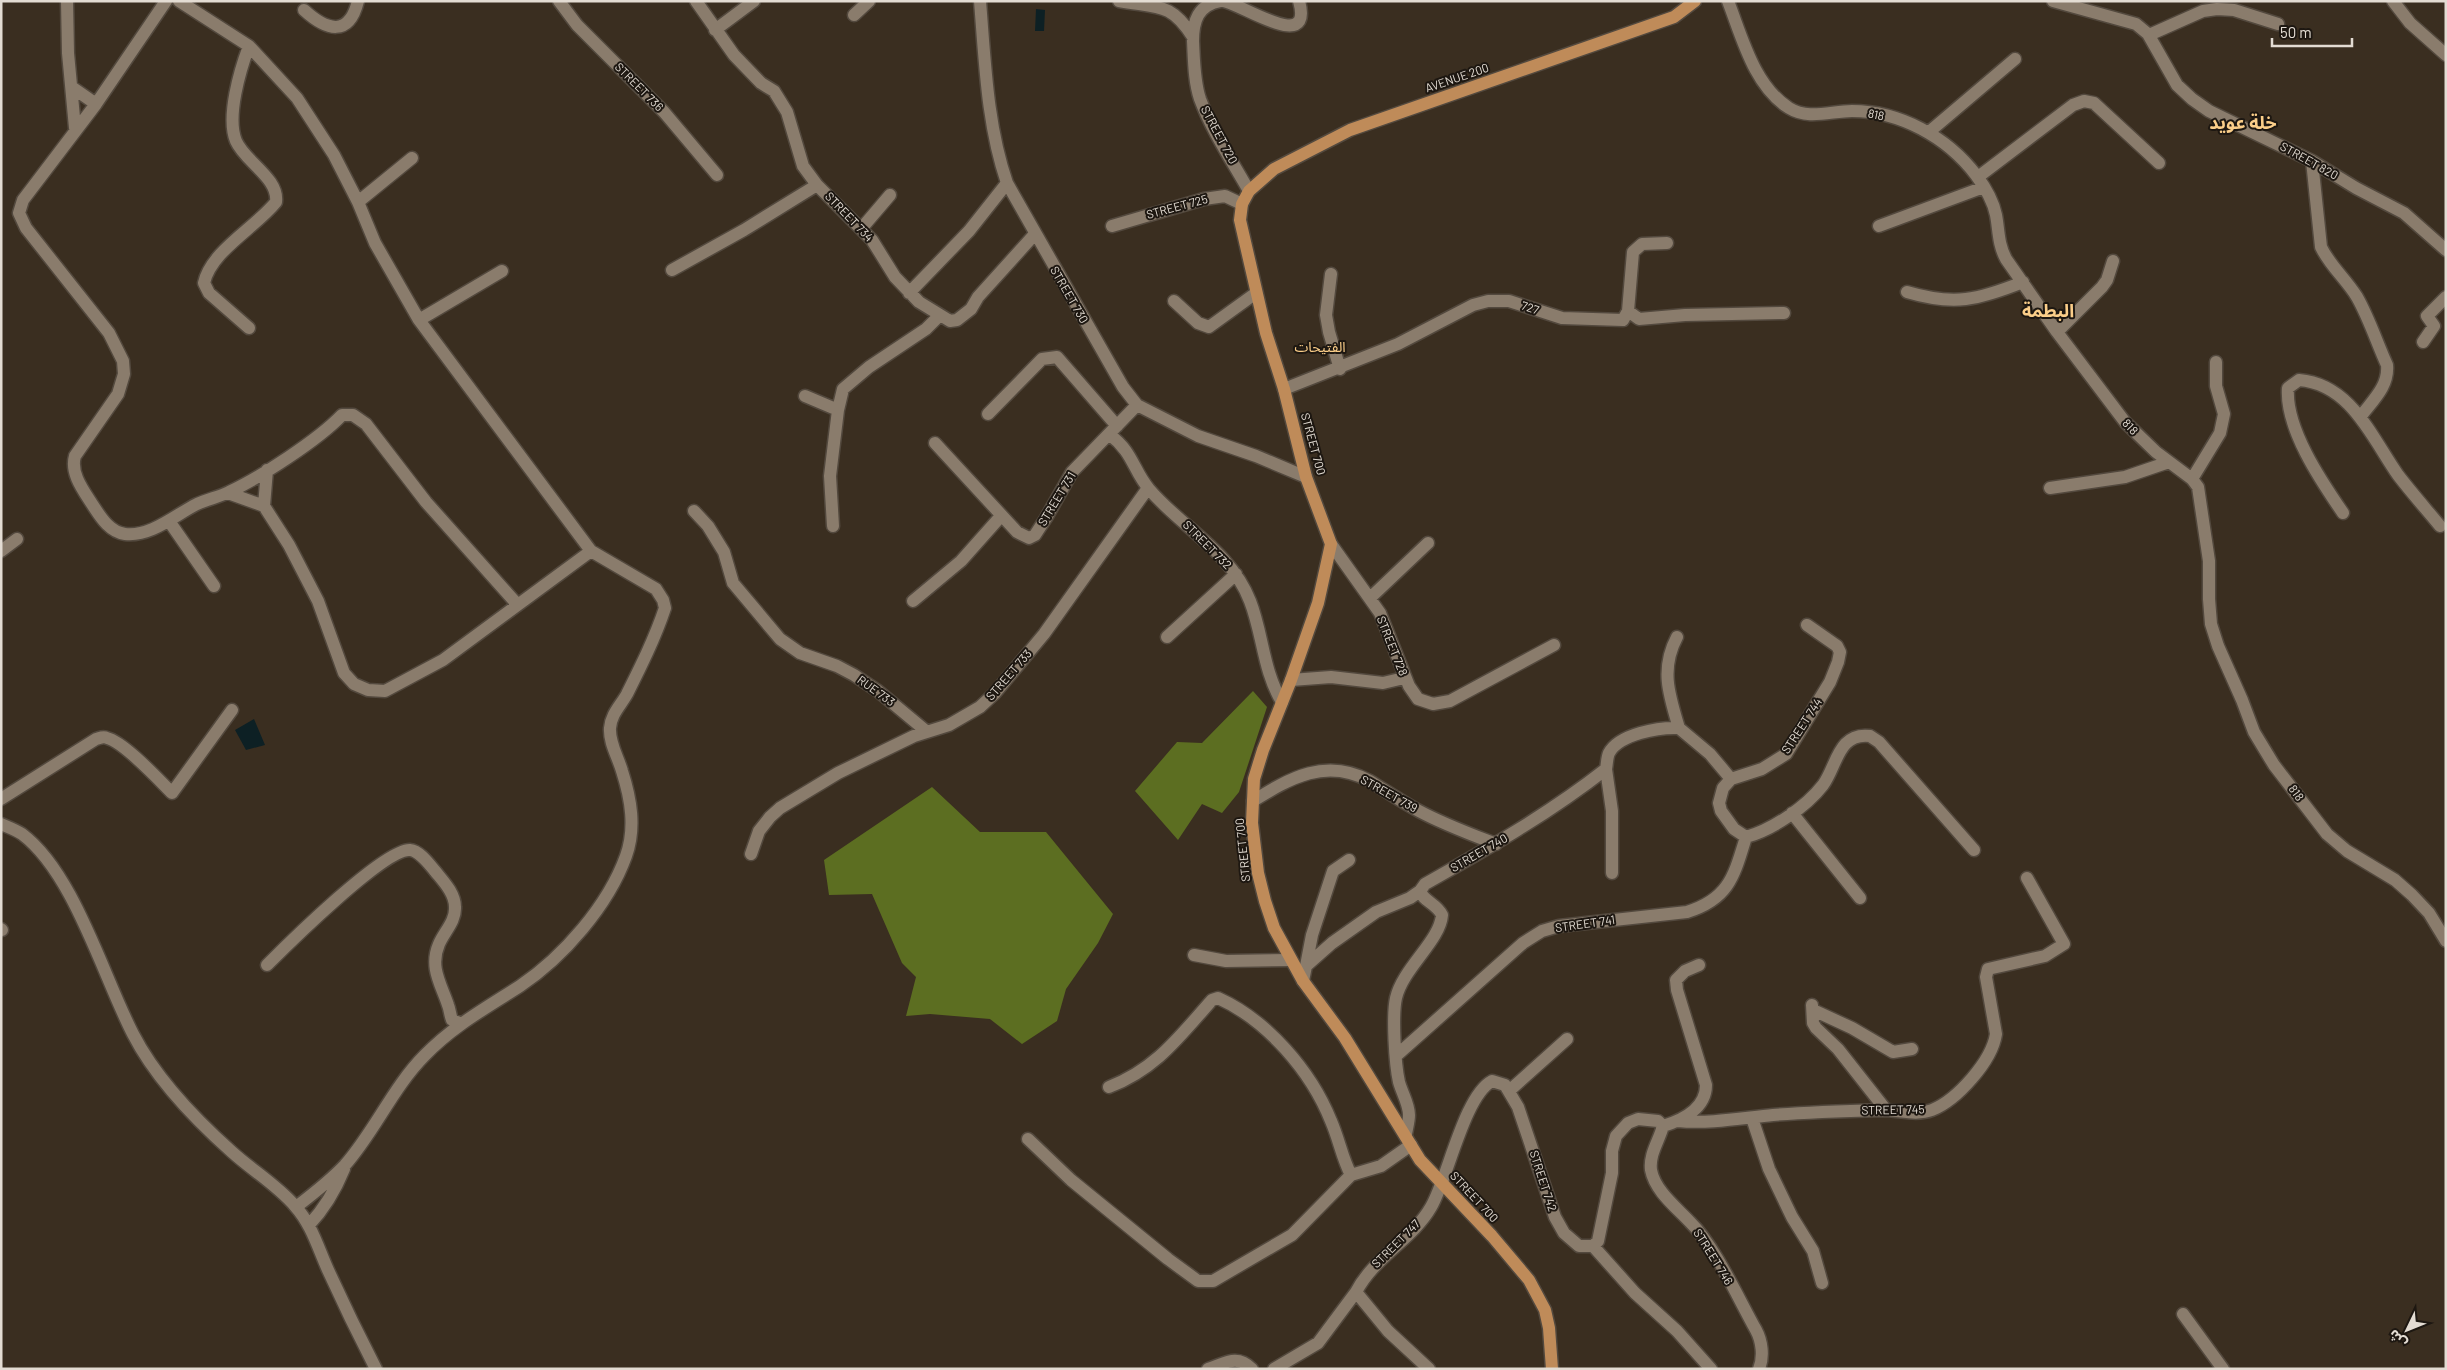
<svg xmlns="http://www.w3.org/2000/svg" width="2447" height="1370" viewBox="0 0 2447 1370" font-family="Barlow,'Noto Sans Arabic',sans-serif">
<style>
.forest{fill:#5c6e21}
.water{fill:#0d2024}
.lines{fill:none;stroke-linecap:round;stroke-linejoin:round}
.minor-casing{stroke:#53493e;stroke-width:15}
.major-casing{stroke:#53493e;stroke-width:15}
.minor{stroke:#8a7c6c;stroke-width:12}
.major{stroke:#bf8b59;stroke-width:12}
.labels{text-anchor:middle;stroke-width:4;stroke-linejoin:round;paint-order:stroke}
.street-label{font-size:12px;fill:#e3dcd3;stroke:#1d1711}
.neighbourhood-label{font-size:14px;fill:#fbce89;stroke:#1d1711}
.district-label{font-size:18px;font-weight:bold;fill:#fbce89;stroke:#1d1711}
</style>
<rect width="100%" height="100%" fill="#3a2e20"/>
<path class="forest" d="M 1253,691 L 1267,707 L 1239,792 L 1222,813 L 1202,804 L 1178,840 L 1135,791 L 1177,742 L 1202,743 Z
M 932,787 L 980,832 L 1046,832 L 1113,914 L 1098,943 L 1066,989 L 1057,1021 L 1022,1044 L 990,1019 L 930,1014 L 906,1016 L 916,977 L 902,963 L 872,894 L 829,895 L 824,860 Z"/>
<path class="water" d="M 1036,9 L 1045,10 L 1044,31 L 1035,31 Z
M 254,719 L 265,745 L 246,750 L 235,730 Z"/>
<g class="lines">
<defs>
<path id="minor" d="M 67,1 L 68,53 L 75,128
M 166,1 L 96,104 L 23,200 L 19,213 L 26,228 L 109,333 L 123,361 L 124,374 L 118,394 L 75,456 C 70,473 83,490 92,504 C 100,516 109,532 125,534 C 151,537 175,515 197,504 C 208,499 219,497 229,492 C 261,477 318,440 342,415 L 353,415 L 366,424 L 426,502 L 517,604
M 179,1 L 249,46 L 297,98 L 334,155 L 358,202 L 375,243 L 419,320 L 591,551 L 656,589 L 663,600 L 665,608 C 655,638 641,666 627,694 C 621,705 611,714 610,728 C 609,743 618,757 622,771 C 631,799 636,828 626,856 C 608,906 563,957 520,986 C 486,1008 453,1026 425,1055 C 393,1087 375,1131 345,1165 C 330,1181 313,1194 296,1207
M 559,1 L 577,25 L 664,112 L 717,175
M 696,1 L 734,55 L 761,83 L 774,91 L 787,112 L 803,166 L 817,185 L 872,240 L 895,277 L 919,302 L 950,321 L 957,320 L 971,309 L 978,297 L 1034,235
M 980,1 C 985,62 987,125 1007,183 L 1123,387 L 1137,405 L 1198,436 L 1256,456 L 1306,477
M 1119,1 C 1158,8 1171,2 1193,37
M 1220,1 C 1198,5 1193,21 1193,41 C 1194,60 1194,81 1200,99 C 1212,131 1232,161 1249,191
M 1223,1 C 1241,3 1314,55 1299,1
M 1728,1 C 1742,37 1754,86 1789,108 C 1808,120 1831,111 1852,111 C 1900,111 1947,137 1976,175 C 1985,187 1993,200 1996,215 C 1999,231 1998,244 2006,259 L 2057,332 L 2125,422 L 2156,452 L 2192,479 L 2198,487 L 2209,561 L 2209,599 L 2211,624 L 2218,646 L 2242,700 L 2254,732 L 2274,765 L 2327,834 L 2347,851 L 2395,880 L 2412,895 L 2429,913 L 2446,941
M 2053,1 L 2136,24 L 2148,34 L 2177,85 L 2192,99 L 2209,111 L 2312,161 L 2356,188 L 2404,213 L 2446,250
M 2393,1 L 2410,23 L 2446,55
M 304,10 C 327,31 349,37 358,1
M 854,15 L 869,1
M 715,30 L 754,1
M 2149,35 L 2203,11 L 2217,9 L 2234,10 L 2278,24
M 249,46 C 240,70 226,117 236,141 C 245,162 279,178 276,202 C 255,228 211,251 204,283 L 209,293 L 249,328
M 73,88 L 96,104
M 1929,132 L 2015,59
M 2312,161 L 2321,247 C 2330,266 2346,279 2357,297 C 2369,318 2377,343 2387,365 C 2389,386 2373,400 2361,416
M 1978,177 L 2073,105 L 2084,101 L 2094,103 L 2159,163
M 358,202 L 412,158
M 1112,226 L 1204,199 L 1225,196 L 1242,204
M 1879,226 L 1984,187
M 861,229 L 890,195
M 672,270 L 744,230 L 817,185
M 1331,274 L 1326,315 L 1329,332 L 1340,369
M 1907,292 C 1954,306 1978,300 2023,282
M 909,293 L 969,231 L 1007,183
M 1174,301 L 1198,323 L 1209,327 L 1256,293
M 1628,311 L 1633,252 L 1642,244 L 1667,243
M 419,320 L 502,271
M 2057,332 L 2102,287 L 2107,280 L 2113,261
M 2423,342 L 2434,326 L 2427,316 L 2446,297
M 1284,389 L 1398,344 L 1473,305 L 1488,301 L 1509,301 L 1562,318 L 1623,320 L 1628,311 L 1639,319 L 1685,315 L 1784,313
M 805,396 L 838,410
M 988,414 L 1042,359 L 1057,357 L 1117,426
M 1110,435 C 1133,452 1133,470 1149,489 C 1182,528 1231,551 1250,601 C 1263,634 1263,671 1282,702
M 935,443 L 1017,532 L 1029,538 L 1035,535 L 1046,518 L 1072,472 L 1137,405
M 2192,479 L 2220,433 L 2224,414 L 2216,386 L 2216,362
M 2050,488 L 2125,477 L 2169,462
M 228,493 L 264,506 L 289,545 L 318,601 L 344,673 L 354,684 L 368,690 L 385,691 L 443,660 L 591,551
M 264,506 L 267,470
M 694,511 L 708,526 L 724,552 L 733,583 L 780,639 L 800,653 L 837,666 L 854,675 L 878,691 L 926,731
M 2343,513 C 2321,481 2285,428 2288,388 L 2299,380 C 2351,384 2372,438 2398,475 C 2411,492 2426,509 2440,526
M 169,521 L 214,586
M 833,526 L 830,476 L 838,410 L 843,389 L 869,367 L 926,329 L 940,315
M 1331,544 L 1380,613 L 1409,686 L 1418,699 L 1433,704 L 1450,701 L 1554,645
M 1,551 L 17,539
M 1370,598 L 1428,543
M 913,601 L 961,561 L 1001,516
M 1807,625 L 1837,646 L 1840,652 L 1838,662 L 1830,682 L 1786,754 L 1762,769 L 1731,779 L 1723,788 L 1719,803 L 1721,811 L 1734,829 L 1746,837 C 1772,830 1806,807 1823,785 C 1837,766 1838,732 1870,736 L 1879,742 L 1974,850
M 1167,637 L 1236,574
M 1291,680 L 1331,677 L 1383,683 L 1404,678
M 1679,728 L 1710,754 L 1731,779
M 1606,769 L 1612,811 L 1612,873
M 1,799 L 96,739 C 100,738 103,736 107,738 C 124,742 159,780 172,793 L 232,710
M 1253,801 C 1290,778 1326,757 1370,781 C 1386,791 1402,802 1419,811 C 1443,824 1470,834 1496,844
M 1792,813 L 1860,898
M 1,824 C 8,827 16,830 22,834 C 74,873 103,976 133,1034 C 155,1077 196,1120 232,1152 C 253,1171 277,1185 295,1206 C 312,1225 318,1248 328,1270 C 343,1303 359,1336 376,1369
M 751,854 L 759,831 L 770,817 L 780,808 L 838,773 L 914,736 L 949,725 L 980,707 L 995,693 L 1044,634 L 1148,488
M 1,929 L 2,930
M 1194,955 L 1226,961 L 1291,960
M 267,965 C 288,944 385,848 410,850 C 420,851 429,864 435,871 C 443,881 455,893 455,907 C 456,921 444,932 439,944 C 429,967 441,984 448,1005 C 450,1010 450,1015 452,1020 L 460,1023
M 1699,965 L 1685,971 L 1676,980 L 1677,990 L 1706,1085 C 1706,1108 1683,1120 1663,1126 C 1659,1141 1649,1154 1651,1170 C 1655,1191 1676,1207 1690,1222 C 1715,1246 1738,1298 1756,1330 C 1762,1341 1764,1357 1759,1369
M 1306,966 L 1312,935 L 1333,871 L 1349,860
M 1303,981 L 1306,966 L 1332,943 L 1376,912 L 1410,898 L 1420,891
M 1812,1005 L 1813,1023 L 1816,1028 L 1838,1049 L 1886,1110
M 1813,1010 L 1852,1028 L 1893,1052 L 1912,1049
M 1397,1055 L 1523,943 L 1542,931 L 1559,926 L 1687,912 C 1729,899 1734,876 1746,837
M 1109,1087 C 1156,1069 1179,1037 1212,1000 L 1218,998 C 1267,1020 1311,1071 1331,1121 C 1339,1139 1342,1158 1351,1175
M 1509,1091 L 1567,1039
M 1752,1118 L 1769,1169 L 1792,1217 L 1813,1251 L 1822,1283
M 1678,1121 C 1709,1124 1742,1118 1773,1115 C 1809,1112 1846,1111 1883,1110 C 1899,1110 1916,1116 1932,1110 C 1957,1100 1992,1061 1996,1034 L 1986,977 L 1988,969 L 2045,956 L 2064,944 L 2027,878
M 1406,1134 C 1407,1128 1409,1121 1409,1115 C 1409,1104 1402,1093 1399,1082 C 1395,1064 1392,1016 1396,998 C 1403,968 1440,941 1442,915 C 1437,904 1423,901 1420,891 L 1425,884 C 1487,849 1550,813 1606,769 C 1607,764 1607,757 1609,753 C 1619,734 1659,727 1679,728 C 1669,695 1660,669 1677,637
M 1028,1139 L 1071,1180 L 1168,1259 L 1198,1281 L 1213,1281 L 1292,1235 L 1351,1175 L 1381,1166 L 1411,1145
M 309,1225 C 325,1208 335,1191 344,1169
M 1593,1246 L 1598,1241 L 1612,1173 L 1612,1151 L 1616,1136 L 1628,1123 L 1638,1119 L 1658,1121 L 1663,1126
M 2183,1314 L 2223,1369
M 1208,1369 C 1226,1363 1237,1354 1252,1369
M 1274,1369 L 1318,1343 L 1356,1292
M 1429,1369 L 1388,1331 L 1356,1292 C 1375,1256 1412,1240 1431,1207 C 1448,1178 1464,1096 1492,1081 L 1505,1085 L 1518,1107 L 1555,1217 L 1564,1233 L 1579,1246 L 1593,1246 L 1635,1293 L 1677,1331 L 1711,1369"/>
<path id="major" d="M 1552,1369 L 1549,1328 L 1545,1310 L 1529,1280 L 1492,1236 L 1420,1160 L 1345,1038 L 1303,981 L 1274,928 L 1265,901 L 1258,873 L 1252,823 L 1254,779 L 1263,750 L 1291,680 L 1318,603 L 1331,544 L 1306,477 L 1284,389 L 1266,333 L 1240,220 L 1242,204 L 1249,191 L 1274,169 L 1350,130 L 1674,17 L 1695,1"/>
</defs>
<use href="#minor" class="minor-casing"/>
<use href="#major" class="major-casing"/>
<use href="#minor" class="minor"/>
<use href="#major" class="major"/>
</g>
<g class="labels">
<g class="street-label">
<text transform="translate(1457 78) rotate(-19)" y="4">AVENUE 200</text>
<text transform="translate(639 87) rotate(45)" y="4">STREET 736</text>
<text transform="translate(1876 115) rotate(12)" y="4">818</text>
<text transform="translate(1219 135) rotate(62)" y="4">STREET 720</text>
<text transform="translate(2309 161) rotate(29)" y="4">STREET 820</text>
<text transform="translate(1177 207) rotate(-15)" y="4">STREET 725</text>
<text transform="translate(849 217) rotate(46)" y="4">STREET 734</text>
<text transform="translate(1069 295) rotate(60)" y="4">STREET 730</text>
<text transform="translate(1530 308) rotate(19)" y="4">727</text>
<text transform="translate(2130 427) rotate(47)" y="4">818</text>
<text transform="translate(1313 444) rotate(75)" y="4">STREET 700</text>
<text transform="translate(1057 499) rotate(-59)" y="4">STREET 731</text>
<text transform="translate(1207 545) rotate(45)" y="4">STREET 732</text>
<text transform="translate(1392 646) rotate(68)" y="4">STREET 728</text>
<text transform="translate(1009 675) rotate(-49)" y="4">STREET 733</text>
<text transform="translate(876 691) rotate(36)" y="4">RUE 733</text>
<text transform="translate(1802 726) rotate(-57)" y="4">STREET 744</text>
<text transform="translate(2296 793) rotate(54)" y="4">818</text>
<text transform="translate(1389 794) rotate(29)" y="4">STREET 739</text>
<text transform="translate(1243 850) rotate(-96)" y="4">STREET 700</text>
<text transform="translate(1479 853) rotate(-30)" y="4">STREET 740</text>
<text transform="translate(1585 924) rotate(-8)" y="4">STREET 741</text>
<text transform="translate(1893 1110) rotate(-1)" y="4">STREET 745</text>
<text transform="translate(1543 1181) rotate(72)" y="4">STREET 742</text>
<text transform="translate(1474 1197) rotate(47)" y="4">STREET 700</text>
<text transform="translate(1396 1244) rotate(-45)" y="4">STREET 747</text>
<text transform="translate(1713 1257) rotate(58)" y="4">STREET 746</text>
</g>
<g class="neighbourhood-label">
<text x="1320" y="352">الفتيحات</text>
</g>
<g class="district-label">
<text x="2243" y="129">خلة عويد</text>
<text x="2048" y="317">البطمة</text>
</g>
</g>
<rect width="2447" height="1370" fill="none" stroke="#e3dcd3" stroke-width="5"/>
<g transform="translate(2407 1330) rotate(227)" stroke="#1d1711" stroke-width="4" paint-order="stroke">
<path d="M0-4L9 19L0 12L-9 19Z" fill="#e3dcd3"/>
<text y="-8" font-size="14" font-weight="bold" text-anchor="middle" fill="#e3dcd3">ش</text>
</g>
<path d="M2272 38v8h80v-8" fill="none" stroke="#e3dcd3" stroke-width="2.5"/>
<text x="2280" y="38" font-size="15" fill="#e3dcd3" stroke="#1d1711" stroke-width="4" paint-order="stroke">50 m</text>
</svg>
